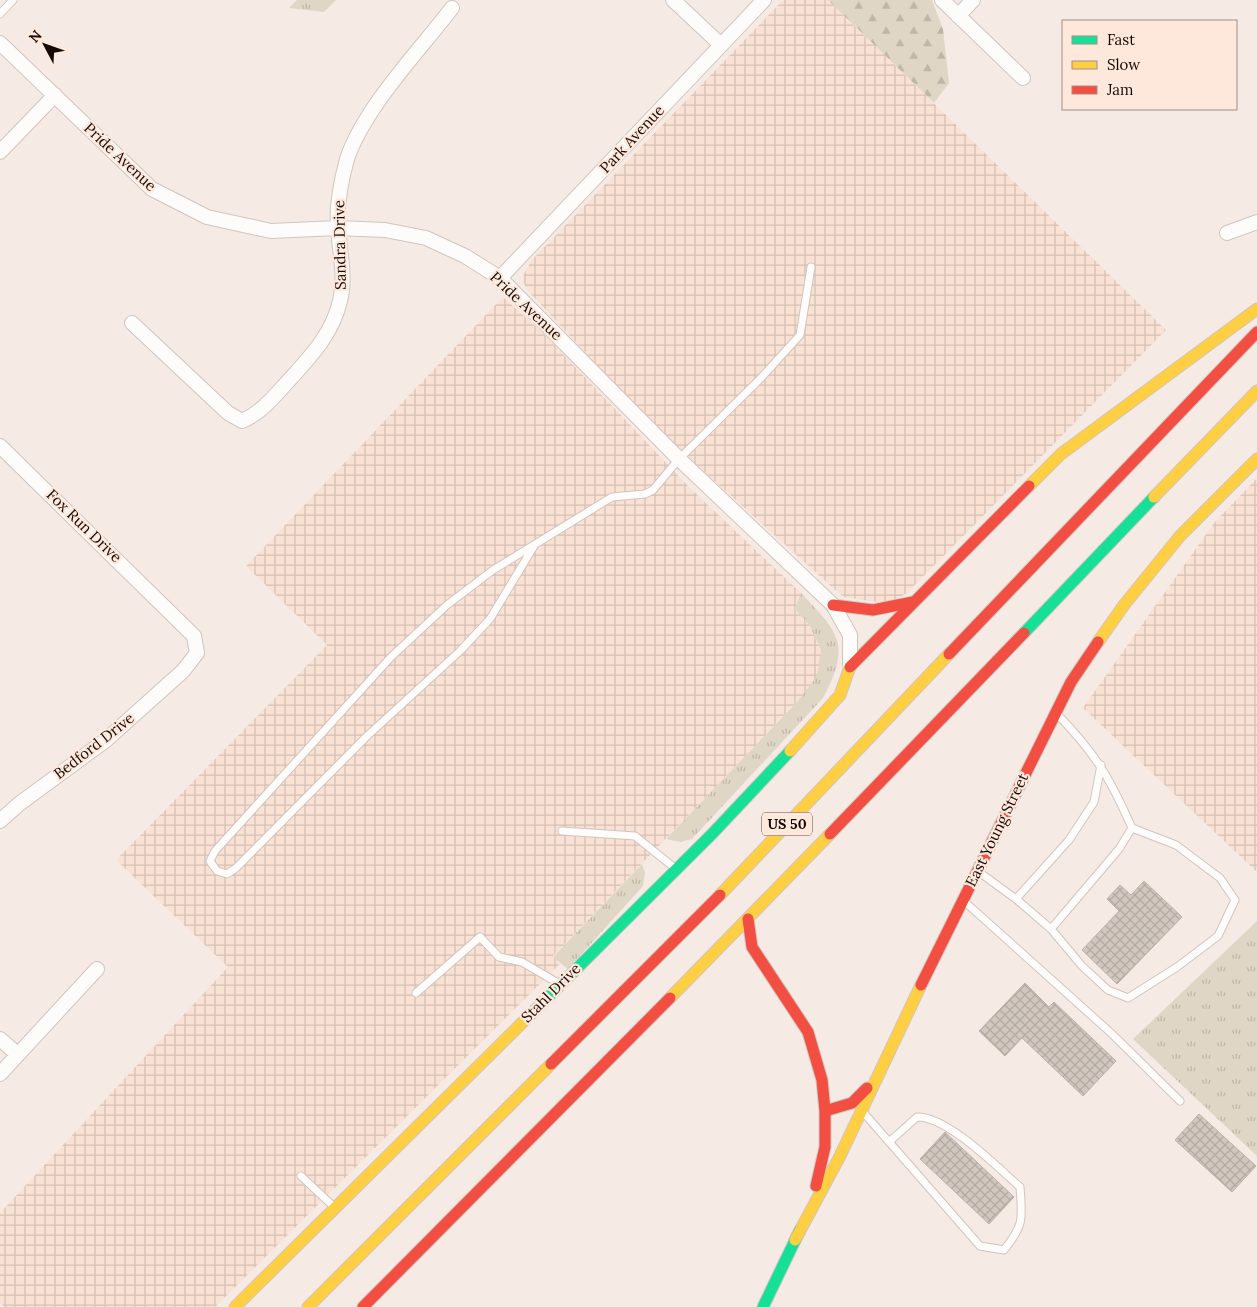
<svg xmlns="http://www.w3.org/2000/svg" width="1257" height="1307" viewBox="0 0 1257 1307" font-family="Lora,serif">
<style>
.industrial{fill:url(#industrial-grid)}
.grass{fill:url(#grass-tufts)}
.forest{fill:url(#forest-firs)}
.building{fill:url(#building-cross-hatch);stroke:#bdb2ab}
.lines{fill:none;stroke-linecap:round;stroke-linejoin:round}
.lane-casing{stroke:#d0c5bf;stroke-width:9}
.street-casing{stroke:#d0c5bf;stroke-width:16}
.fast-casing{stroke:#d0c5bf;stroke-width:13}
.slow-casing{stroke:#d0c5bf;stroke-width:13}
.jam-casing{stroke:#d0c5bf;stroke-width:13}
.lane{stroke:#fefcfb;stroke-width:7}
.street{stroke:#fefcfb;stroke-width:14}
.fast{stroke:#16e098;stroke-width:11}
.slow{stroke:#ffcf43;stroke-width:11}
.jam{stroke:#f24e42;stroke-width:11}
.labels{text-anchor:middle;stroke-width:4.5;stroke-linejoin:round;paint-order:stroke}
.shield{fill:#fee8dc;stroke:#5a4c45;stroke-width:1}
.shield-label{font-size:14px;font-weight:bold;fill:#140904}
.street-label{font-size:15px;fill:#140904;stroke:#fee8dc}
</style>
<defs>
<pattern id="industrial-grid" width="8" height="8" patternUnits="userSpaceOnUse" patternTransform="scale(1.25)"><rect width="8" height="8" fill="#f9e1d4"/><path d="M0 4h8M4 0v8" fill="none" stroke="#d5c0b4"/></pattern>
<pattern id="grass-tufts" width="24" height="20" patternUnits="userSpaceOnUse" patternTransform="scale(1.25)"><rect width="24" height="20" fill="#e0d6c5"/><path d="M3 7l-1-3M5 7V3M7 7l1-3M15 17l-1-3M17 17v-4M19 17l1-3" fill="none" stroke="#bfb6a8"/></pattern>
<pattern id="forest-firs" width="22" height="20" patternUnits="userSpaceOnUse" patternTransform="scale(1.25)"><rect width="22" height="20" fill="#e0d6c5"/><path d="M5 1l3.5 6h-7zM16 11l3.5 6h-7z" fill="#bfb6a8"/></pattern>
<pattern id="building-cross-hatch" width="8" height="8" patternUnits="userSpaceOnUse" patternTransform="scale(1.25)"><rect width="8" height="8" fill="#d1c7bf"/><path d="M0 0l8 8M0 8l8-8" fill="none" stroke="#b3aaa2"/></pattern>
</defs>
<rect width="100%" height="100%" fill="#f6eae4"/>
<path class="industrial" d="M 783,0 L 828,0 L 1166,330 L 907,593 L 888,604 L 844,597 L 834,589 L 655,427 L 529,292 L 523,282 L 524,274 L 531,261 Z
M 503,297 L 543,333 L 688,486 L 801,593 L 795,609 L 810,626 L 821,650 L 818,676 L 798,701 L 553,956 L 560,964 L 215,1307 L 5,1307 L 0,1303 L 0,1213 L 228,967 L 116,860 L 327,645 L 246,566 Z
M 1257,478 L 1257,872 L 1083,708 L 1214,523 Z"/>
<path class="grass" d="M 297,0 L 336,0 L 324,12 L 289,8 Z
M 801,593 C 840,634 851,644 823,698 L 692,839 L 680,842 L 666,839 L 798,701 L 817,676 L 821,650 L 810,626 L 795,609 Z
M 642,864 L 645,873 L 643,886 L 568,969 L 553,957 Z
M 1257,921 L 1257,1156 L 1133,1039 Z"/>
<path class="forest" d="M 828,0 L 932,0 L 943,29 L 949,83 L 934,103 Z"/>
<path class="building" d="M 1144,881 L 1182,917 L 1117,984 L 1082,950 L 1119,911 L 1107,899 L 1120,885 L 1131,895 Z
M 1025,983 L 1049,1007 L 1054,1002 L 1116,1061 L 1083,1096 L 1022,1038 L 1005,1056 L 979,1031 Z
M 1199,1114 L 1256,1166 L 1232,1192 L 1175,1140 Z
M 945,1132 L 1014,1197 L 989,1224 L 920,1159 Z"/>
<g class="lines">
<defs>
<path id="lane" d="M 0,14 L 13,0
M 534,546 L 490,619 L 460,651 L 366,737 L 236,868 L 227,874 L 217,871 L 210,861 L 215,851 L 391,657 L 447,605 L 493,570 L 612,497 L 645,494 L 653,490 L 679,459 L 761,378 L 800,335 L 811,267
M 562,831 L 635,836 L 676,869
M 979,872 L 1016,899 L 1051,929 L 1119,849 L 1132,828 C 1110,778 1095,753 1057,714
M 1016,899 L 1069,840 L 1094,802 L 1101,765
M 965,902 L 1111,1033 L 1180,1101
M 1051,929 L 1082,966 L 1108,990 L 1128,998 L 1177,967 L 1218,936 L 1235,900 L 1220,878 L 1176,845 L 1132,828
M 416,993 L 480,937 L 499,957 L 522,962 L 558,983
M 863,1112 L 980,1246 L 1004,1250 C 1025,1224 1022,1218 1020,1187 C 997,1167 947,1116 917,1117 L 889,1142
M 301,1176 L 333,1206"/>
<path id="street" d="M 673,0 L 721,45
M 942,0 L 1023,78
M 958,16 L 973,0
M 0,43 L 152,189 L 207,217 L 271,231 L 337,228 L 385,230 L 426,238 L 465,256 L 500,278 L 679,459 L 833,605 L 850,635 L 850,664
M 0,152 L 55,95
M 1227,233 L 1257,222
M 500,278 L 764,0
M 132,323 L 228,413 L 242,421 C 263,412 276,394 292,377 C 312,355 333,332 340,301 C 346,277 340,254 338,230 C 336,207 341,181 347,159 C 364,108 419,51 452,8
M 0,446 L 194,636 L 197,653 L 183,671 L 106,740 L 19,804 L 0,821
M 0,1039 L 17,1054
M 0,1074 L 97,969"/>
<path id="fast" d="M 1024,633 L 1154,497
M 525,1020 L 712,834 L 790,751
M 763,1307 L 800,1230"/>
<path id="slow" d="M 1029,486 L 1061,454 L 1257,309
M 1154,497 L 1257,391
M 1098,642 L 1124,605 L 1180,536 L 1257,459
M 790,751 L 840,695 L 850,667
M 720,895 L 949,654
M 670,998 L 830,834
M 795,1240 L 840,1156 L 921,985
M 235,1307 L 525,1020
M 308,1307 L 551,1064"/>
<path id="jam" d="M 833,605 L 873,610 L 913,602
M 949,654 L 1257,332
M 850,667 L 1029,486
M 830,834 L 1024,633
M 748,919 L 752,947 L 808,1032 L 822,1080 L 825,1111
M 921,985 L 1071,682 L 1098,642
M 551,1064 L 720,895
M 816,1186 L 825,1147 L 825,1111 L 852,1103 L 867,1088
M 363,1307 L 670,998"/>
</defs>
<use href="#lane" class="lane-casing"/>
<use href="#street" class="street-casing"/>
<use href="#fast" class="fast-casing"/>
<use href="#slow" class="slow-casing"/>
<use href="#jam" class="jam-casing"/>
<use href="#lane" class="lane"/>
<use href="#street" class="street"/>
<use href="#fast" class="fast"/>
<use href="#slow" class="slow"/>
<use href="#jam" class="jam"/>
</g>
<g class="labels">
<rect class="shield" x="762" y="812.5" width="50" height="23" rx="4"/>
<g class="shield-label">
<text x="787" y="829">US 50</text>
</g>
<g class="street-label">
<text transform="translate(632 139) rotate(-47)" y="5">Park Avenue</text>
<text transform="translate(120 157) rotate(43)" y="5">Pride Avenue</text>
<text transform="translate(340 245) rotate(-91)" y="5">Sandra Drive</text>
<text transform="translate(526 306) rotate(43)" y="5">Pride Avenue</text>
<text transform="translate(84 526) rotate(44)" y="5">Fox Run Drive</text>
<text transform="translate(94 746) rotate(-38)" y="5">Bedford Drive</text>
<text transform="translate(997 830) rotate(-64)" y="5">East Young Street</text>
<text transform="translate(551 993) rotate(-45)" y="5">Stahl Drive</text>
</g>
</g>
<rect x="1062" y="20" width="175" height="90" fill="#fee8dc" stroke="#a08f86"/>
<rect x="1072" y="36" width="25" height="8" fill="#16e098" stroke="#a08f86"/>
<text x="1107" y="45" font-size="15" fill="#140904">Fast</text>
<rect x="1072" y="61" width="25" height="8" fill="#ffcf43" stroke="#a08f86"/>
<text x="1107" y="70" font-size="15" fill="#140904">Slow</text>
<rect x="1072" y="86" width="25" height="8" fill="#f24e42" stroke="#a08f86"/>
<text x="1107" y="95" font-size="15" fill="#140904">Jam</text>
<g transform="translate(45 45) rotate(311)" stroke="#fee8dc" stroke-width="4" paint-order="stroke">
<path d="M0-4L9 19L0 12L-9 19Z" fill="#140904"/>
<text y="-8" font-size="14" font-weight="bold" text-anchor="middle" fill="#140904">N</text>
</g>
</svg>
